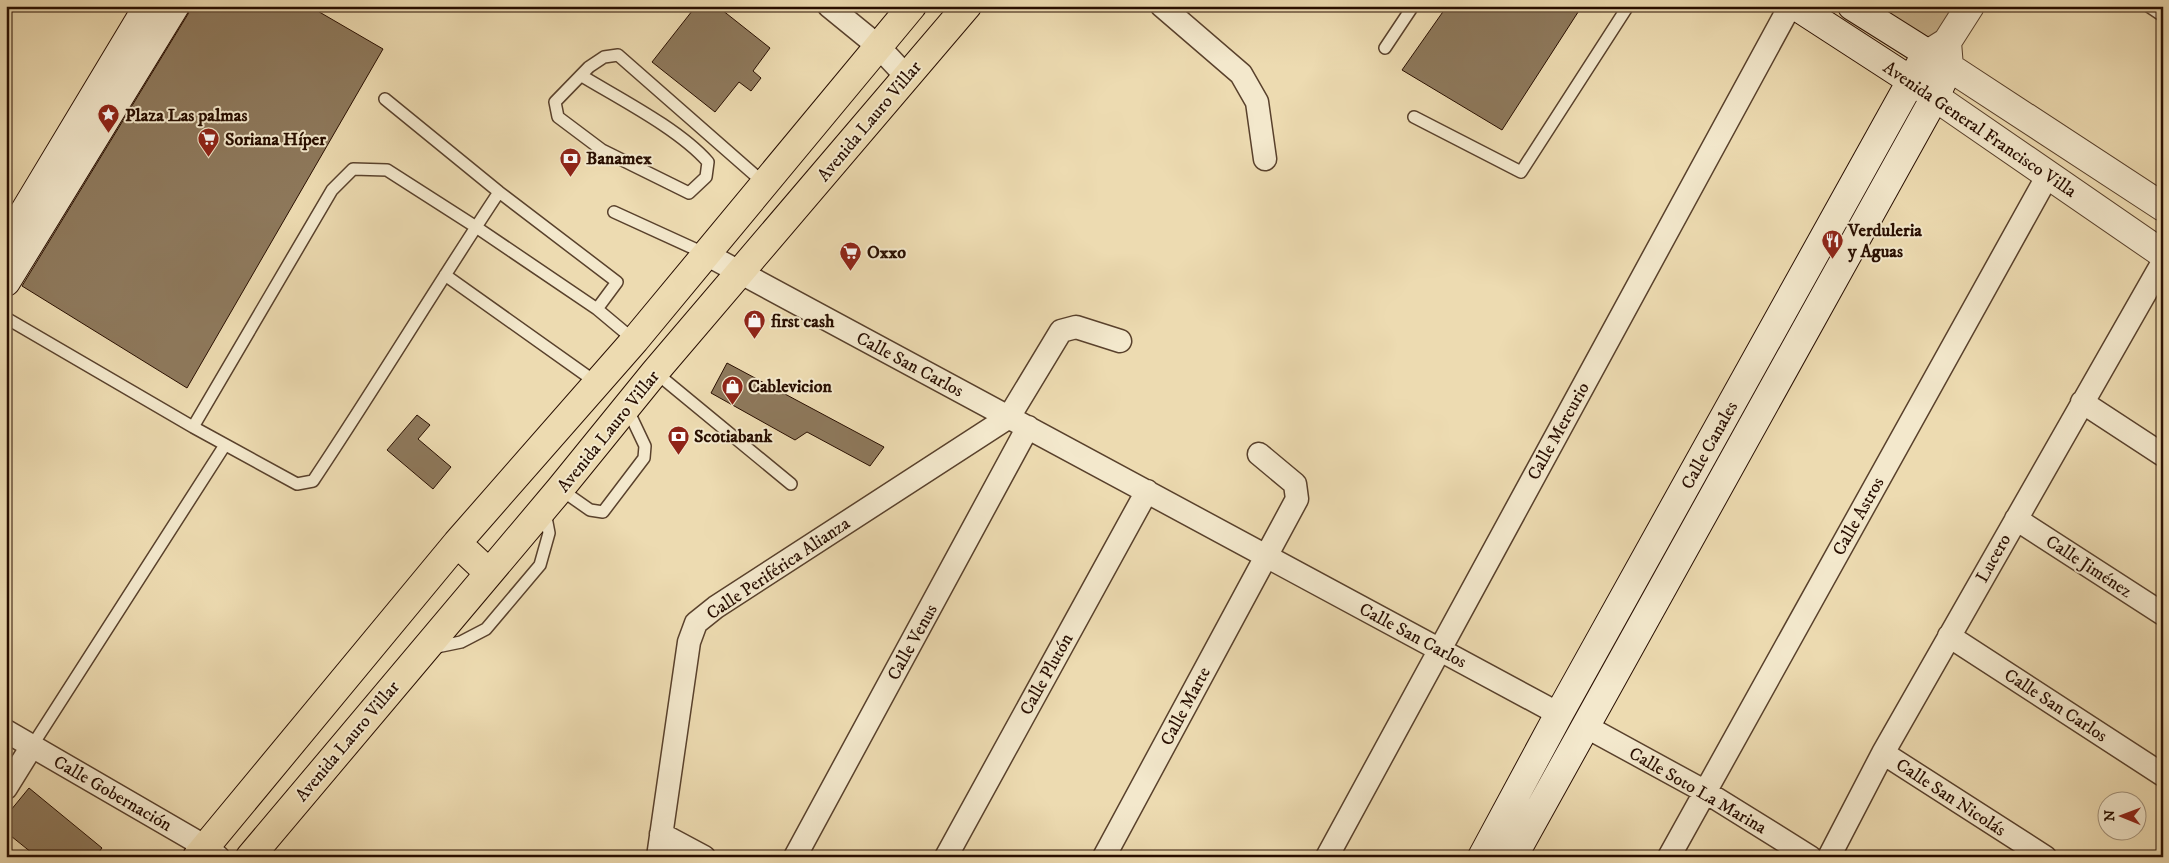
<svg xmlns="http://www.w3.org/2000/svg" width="2169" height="863" viewBox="0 0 2169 863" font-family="'IM FELL DW Pica',serif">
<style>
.green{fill:#ccb893;stroke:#7a634a}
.building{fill:#8e795c;stroke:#280e00}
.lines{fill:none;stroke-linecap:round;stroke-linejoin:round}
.service-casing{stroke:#59412c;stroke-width:14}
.minor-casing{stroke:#59412c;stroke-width:25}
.tertiary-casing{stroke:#59412c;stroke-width:30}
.secondary-casing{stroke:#280e00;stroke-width:30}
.primary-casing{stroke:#280e00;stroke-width:30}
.service{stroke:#f3e8cc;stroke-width:11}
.minor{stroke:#f3e8cc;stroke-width:22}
.tertiary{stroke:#f3e8cc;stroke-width:28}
.secondary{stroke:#f3e8cc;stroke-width:28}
.primary{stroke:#eddbb1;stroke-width:28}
.labels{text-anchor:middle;stroke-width:4;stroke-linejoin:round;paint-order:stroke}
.poi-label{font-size:18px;font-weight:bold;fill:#280e00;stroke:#f3e8cc;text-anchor:start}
.street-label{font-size:18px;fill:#280e00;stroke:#f3e8cc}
</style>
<rect width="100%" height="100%" fill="#eddbb1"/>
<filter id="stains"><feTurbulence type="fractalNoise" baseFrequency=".004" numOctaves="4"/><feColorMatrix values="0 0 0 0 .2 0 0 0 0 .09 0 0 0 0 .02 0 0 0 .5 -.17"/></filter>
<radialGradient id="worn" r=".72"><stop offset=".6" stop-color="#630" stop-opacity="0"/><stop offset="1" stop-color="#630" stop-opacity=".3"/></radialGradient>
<path class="green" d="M 1860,6 L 1957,6 L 1931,46 Z"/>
<path class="building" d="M 191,6 L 309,6 L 383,49 L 187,388 L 22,286 L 188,14 Z
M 696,6 L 717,6 L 770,48 L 753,71 L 761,78 L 751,91 L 739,82 L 715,112 L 652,62 Z
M 1447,6 L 1582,6 L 1502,130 L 1402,70 Z
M 727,363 L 884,447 L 870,466 L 807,432 L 795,440 L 711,393 Z
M 417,415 L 430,425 L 418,439 L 451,467 L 433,489 L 387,450 Z
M 29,788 L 102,848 L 95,857 L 37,857 L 6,832 L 6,816 Z"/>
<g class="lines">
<defs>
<path id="service" d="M 2148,6 L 2163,16
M 1385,48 L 1413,6
M 582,76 C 620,99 679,129 708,162 L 706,177 L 689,193 L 602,150 L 558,117 L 555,102 L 589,67 L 604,57 L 618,55 L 764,183
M 385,99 L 499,192 L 617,282 L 597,309
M 1414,117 L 1521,172 L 1628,6
M 614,212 L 706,254
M 445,275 L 597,383
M 6,318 L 193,427 L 297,484 L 313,481 C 377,385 436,287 499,192
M 655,372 L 791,484
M 193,427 L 332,190 L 353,169 L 387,170 L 476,227 L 597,309 L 634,340
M 560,489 L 590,510 L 603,512 L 644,458 L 645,446 L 627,408
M 432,648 L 461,642 L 486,629 L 540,565 L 549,533 L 545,512
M 32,746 L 225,445"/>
<path id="minor" d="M 829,6 L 878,46 L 906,76
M 1162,6 L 1241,74 L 1257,102 L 1265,159
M 706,254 L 1559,714
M 2082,402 L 2163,455
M 2016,519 L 2163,614
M 1949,636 L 2163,775
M 1585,726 L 1704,791 L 1810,857
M 6,731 L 206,847 L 218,857
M 1883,753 L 2045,857
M 6,788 L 32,746
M 661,834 L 704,857
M 658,857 L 689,642 L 696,623 L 716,607 L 1009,417 L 1061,331 L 1076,327 L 1120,341
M 795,857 L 1028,427
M 946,857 L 1147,491
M 1104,857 L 1297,499 L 1295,484 L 1259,454
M 1327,857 L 1790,6
M 1669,857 L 2048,175
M 1829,857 L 1883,753 L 2163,262"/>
<path id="tertiary" d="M 1947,42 L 1949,67 L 2163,207
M 1931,52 L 1947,42 L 1970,6
M 1935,97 L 2163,254"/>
<path id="secondary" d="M 1796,6 L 1927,91
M 6,242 L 148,6
M 6,282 L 175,6
M 1482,857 L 1559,714 L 1926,54
M 1513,857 L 1935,97 L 1949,67 L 1852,6"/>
<path id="primary" d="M 457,543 L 489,573
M 197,857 L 457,543 L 635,340 L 912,6
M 250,857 L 560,489 L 655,372 L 967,6"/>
</defs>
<use href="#service" class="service-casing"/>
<use href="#minor" class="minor-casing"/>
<use href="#tertiary" class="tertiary-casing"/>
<use href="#secondary" class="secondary-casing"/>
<use href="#primary" class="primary-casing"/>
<use href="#service" class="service"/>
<use href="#minor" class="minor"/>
<use href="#tertiary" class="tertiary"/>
<use href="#secondary" class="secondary"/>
<use href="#primary" class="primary"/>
</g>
<defs>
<symbol id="sight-pin" viewBox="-11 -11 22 30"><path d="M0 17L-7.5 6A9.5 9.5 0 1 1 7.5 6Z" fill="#8f2418" stroke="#f3e8cc"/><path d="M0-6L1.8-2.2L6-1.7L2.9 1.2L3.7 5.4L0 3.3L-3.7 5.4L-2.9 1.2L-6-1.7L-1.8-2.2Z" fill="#fff"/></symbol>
<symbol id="supermarket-pin" viewBox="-11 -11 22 30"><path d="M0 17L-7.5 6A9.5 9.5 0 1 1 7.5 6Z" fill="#8f2418" stroke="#f3e8cc"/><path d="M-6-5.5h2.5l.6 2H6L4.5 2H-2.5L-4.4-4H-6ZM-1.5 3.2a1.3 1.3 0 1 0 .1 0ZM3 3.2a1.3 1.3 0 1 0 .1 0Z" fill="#fff"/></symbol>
<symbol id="bank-pin" viewBox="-11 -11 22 30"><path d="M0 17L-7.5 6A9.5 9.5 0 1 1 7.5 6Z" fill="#8f2418" stroke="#f3e8cc"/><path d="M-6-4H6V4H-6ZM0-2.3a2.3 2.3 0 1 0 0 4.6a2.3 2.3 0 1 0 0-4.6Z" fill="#fff"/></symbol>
<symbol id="restaurant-pin" viewBox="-11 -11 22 30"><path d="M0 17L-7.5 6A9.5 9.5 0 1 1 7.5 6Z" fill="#8f2418" stroke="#f3e8cc"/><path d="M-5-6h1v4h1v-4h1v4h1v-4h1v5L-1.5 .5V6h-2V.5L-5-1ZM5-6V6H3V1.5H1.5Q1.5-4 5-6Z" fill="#fff"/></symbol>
<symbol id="shop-pin" viewBox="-11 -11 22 30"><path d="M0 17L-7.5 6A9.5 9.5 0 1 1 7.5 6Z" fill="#8f2418" stroke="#f3e8cc"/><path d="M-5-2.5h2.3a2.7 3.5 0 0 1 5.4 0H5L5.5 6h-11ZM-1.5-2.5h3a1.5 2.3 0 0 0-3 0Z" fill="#fff"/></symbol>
</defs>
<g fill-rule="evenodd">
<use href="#sight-pin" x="96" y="102" width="25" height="34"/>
<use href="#supermarket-pin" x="196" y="126" width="25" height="34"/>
<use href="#bank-pin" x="558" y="146" width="25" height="34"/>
<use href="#restaurant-pin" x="1820" y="228" width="25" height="34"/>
<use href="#supermarket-pin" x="838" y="240" width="25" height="34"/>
<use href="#shop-pin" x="742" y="308" width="25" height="34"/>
<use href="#shop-pin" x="720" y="374" width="25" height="34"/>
<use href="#bank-pin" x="666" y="424" width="25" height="34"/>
</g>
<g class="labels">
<g class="poi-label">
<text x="125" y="121">Plaza Las palmas</text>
<text x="225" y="145">Soriana Híper</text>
<text x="586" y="164">Banamex</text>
<text x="1848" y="236">Verduleria<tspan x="1848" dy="21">y Aguas</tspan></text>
<text x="867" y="258">Oxxo</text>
<text x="771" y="327">first cash</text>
<text x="748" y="392">Cablevicion</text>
<text x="694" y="442">Scotiabank</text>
</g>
<g class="street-label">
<text transform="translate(869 121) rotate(-50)" y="6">Avenida Lauro Villar</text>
<text transform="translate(1980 129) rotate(34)" y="6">Avenida General Francisco Villa</text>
<text transform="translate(910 364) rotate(28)" y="6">Calle San Carlos</text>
<text transform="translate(608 431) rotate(-51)" y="6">Avenida Lauro Villar</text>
<text transform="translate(1558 431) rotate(-61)" y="6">Calle Mercurio</text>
<text transform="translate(1709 445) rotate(-61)" y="6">Calle Canales</text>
<text transform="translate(1858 516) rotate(-61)" y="6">Calle Astros</text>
<text transform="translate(1993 558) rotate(-61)" y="6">Lucero</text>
<text transform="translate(2089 566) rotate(33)" y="6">Calle Jiménez</text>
<text transform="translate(778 568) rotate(-34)" y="6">Calle Periférica Alianza</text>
<text transform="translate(1413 635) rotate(28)" y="6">Calle San Carlos</text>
<text transform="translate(912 642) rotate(-61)" y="6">Calle Venus</text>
<text transform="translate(1046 674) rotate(-61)" y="6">Calle Plutón</text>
<text transform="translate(2056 705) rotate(33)" y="6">Calle San Carlos</text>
<text transform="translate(1185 706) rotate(-62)" y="6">Calle Marte</text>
<text transform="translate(347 741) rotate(-50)" y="6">Avenida Lauro Villar</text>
<text transform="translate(1698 790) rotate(30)" y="6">Calle Soto La Marina</text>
<text transform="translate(113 793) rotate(30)" y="6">Calle Gobernación</text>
<text transform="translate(1951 797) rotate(33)" y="6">Calle San Nicolás</text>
</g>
</g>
<rect width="2169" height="863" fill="none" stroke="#eddbb1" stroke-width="25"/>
<rect x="8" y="8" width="2154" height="848" fill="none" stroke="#280e00" stroke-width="2.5"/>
<rect x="12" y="12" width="2144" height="838" fill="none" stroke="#280e00"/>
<g transform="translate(2122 816) rotate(271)"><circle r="24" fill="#f3e8cc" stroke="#a2917a"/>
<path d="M0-4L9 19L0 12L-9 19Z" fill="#8f2418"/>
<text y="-8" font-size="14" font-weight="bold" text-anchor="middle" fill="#280e00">N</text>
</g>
<rect width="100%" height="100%" filter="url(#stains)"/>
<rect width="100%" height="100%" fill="url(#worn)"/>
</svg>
